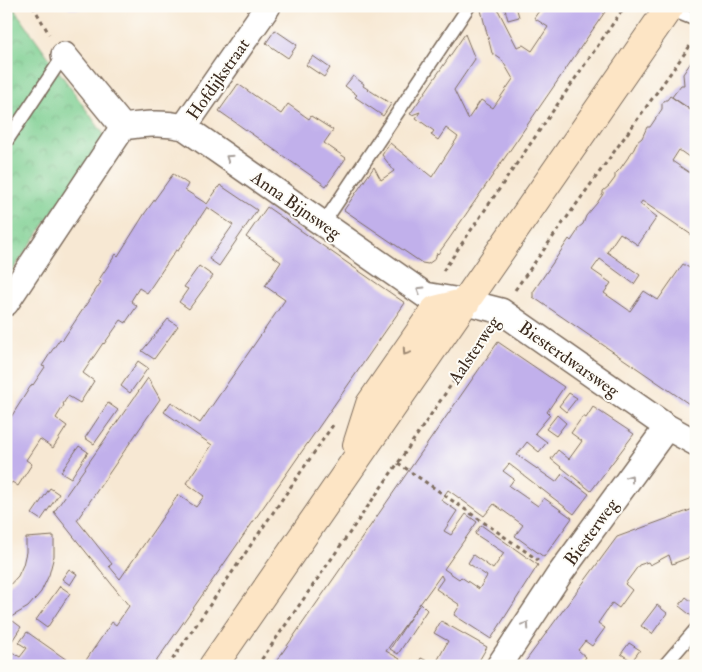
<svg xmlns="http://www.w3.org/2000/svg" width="702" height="672" viewBox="0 0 702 672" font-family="'IM FELL Double Pica',serif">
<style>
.park{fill:url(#park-crowns);stroke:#5c7c57}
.building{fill:#c1b0eb}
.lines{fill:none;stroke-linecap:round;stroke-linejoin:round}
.lane-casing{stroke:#7d6c5d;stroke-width:15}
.street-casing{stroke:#7d6c5d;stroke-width:28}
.secondary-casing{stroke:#7d6c5d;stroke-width:30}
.path{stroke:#7d6c5d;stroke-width:3;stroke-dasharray:4 4;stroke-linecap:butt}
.lane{stroke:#fff;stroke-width:12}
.street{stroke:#fff;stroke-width:25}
.secondary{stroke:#fde5c5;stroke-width:28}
.oneway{stroke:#a79f9a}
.oneway2{stroke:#9c8872}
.labels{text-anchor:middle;stroke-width:4;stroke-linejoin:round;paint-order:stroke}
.street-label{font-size:18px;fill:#3b2a1e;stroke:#fdfcf7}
</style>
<defs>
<pattern id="park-crowns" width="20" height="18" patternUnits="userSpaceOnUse" patternTransform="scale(1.25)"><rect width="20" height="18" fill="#7cce90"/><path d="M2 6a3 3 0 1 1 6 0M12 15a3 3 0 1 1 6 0" fill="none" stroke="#67a775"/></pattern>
</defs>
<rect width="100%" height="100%" fill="#fdfcf7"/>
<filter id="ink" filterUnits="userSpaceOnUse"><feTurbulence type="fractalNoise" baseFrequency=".02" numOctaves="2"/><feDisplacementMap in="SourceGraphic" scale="10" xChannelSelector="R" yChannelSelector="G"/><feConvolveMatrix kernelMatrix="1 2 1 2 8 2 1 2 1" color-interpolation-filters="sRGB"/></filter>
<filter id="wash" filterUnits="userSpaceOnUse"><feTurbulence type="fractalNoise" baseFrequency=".0096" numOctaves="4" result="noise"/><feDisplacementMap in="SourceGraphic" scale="20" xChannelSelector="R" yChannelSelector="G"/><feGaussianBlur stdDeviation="1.12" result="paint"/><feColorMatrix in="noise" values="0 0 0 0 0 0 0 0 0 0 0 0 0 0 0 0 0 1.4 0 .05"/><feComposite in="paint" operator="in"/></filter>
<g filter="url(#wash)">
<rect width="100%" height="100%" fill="#f7e8d3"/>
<path class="park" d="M 6,6 L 12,6 L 105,136 L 6,280 Z"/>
<g id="blocks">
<path class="building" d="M 68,6 L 103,6 L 103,8 L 69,9 Z
M 484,6 L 496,6 L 517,47 L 523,45 L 532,51 L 548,27 L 534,18 L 541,8 L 539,6 L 609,6 L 449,239 L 438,254 L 437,253 L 435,259 L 428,264 L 422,263 L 344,210 L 374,167 L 381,180 L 394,171 L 382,155 L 390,143 L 432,177 L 458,137 L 446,128 L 438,140 L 431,135 L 434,131 L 416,118 L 420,112 L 412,115 L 410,114 L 465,34 L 475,59 L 454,90 L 468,119 L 481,100 L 493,108 L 513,79 L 502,60 L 492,53 L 481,10 Z
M 504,6 L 516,6 L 519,17 L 508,20 Z
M 275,30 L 297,45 L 288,58 L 266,43 Z
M 696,55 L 696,113 L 672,97 L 681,85 L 684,85 L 683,74 Z
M 313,56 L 330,68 L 324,77 L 306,65 Z
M 353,76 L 364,84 L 363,86 L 391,104 L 383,116 L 355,97 L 357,95 L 345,86 Z
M 238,84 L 281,114 L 288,104 L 309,119 L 311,116 L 333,130 L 324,143 L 346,158 L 326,186 L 219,111 Z
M 670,96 L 696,114 L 696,127 L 694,129 L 696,130 L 696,162 L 679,150 L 672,161 L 696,177 L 696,238 L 642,201 L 640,204 L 657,217 L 638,245 L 620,233 L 607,252 L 640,275 L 634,284 L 600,259 L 592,270 L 611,283 L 604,293 L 630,311 L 644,291 L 658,300 L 683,264 L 696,272 L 696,401 L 692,406 L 533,297 L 533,292 L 569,239 L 571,241 L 577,232 L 577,229 L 583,224 L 586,216 L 597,203 L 603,194 L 603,191 L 609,186 L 615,178 L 615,174 L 620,169 L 634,149 L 637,142 L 642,138 L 647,127 L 650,127 L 662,109 L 662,104 L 665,100 L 667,100 Z
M 173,174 L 188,184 L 185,190 L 207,204 L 220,185 L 257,210 L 219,266 L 209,259 L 233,225 L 207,207 L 178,251 L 176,250 L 147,293 L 139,288 L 131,301 L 137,306 L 126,322 L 126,323 L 121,320 L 104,344 L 103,343 L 83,373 L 94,381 L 80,403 L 68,396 L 63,404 L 64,405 L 56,418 L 67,426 L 53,448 L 40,439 L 26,460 L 32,464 L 18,486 L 12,482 L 6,490 L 6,425 L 32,384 L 33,385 L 45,367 L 42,366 L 51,352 L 60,339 L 62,341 L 101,282 L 98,281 L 116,254 L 118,256 L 145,213 Z
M 267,207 L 405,303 L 153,666 L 82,666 L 112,622 L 116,625 L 129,606 L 54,512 L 148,378 L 160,399 L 77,520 L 112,564 L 109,566 L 120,579 L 178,495 L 196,507 L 204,496 L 186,483 L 212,445 L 164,412 L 171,402 L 200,423 L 285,300 L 265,286 L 281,262 L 246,237 Z
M 199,266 L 213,276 L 189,309 L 179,302 L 188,289 L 184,287 Z
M 168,319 L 178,326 L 154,359 L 142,351 Z
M 498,342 L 564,387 L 547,412 L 550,415 L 535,433 L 547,442 L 539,452 L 527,442 L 517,455 L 556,482 L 562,474 L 589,494 L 574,514 L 509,464 L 503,471 L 514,479 L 509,486 L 538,506 L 544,498 L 572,518 L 544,557 L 515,536 L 523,525 L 494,504 L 484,516 L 448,490 L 441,500 L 457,511 L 444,531 L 451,535 L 466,514 L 477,522 L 444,569 L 459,579 L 461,577 L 479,589 L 487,576 L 468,563 L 473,555 L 493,569 L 504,553 L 475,534 L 481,525 L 538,565 L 491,639 L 454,615 L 460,605 L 436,589 L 443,579 L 441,575 L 386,651 L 400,659 L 396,666 L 273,666 Z
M 138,361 L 148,368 L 130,393 L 121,386 Z
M 569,393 L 577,398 L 566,412 L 559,406 Z
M 108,403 L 118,410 L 94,444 L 85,438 Z
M 593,407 L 634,434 L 591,491 L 551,459 L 558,450 L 569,459 L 582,441 L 571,433 L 583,416 L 586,418 Z
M 557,415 L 566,423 L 556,436 L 546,429 Z
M 79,446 L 88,452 L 71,478 L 61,472 Z
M 50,488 L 59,494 L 41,520 L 32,514 Z
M 696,508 L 696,555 L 672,564 L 669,555 L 650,565 L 648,562 L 639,565 L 625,584 L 632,590 L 619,608 L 612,603 L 598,623 L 605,628 L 592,646 L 585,641 L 578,650 L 586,657 L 580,666 L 522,666 L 617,537 Z
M 54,536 L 54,556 L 49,575 L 41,592 L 28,607 L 6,620 L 6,589 L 18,576 L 23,565 L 26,552 L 26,538 Z
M 69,569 L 77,574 L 70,585 L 62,579 Z
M 60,586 L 70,593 L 47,628 L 36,620 Z
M 686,597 L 696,605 L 696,613 L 693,617 L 679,606 Z
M 420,603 L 427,610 L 398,654 L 390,649 Z
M 657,605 L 667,613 L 652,634 L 641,626 Z
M 13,621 L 21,627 L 12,641 L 6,637 L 6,631 Z
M 441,621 L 487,647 L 476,666 L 417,666 L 421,658 L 435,665 L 448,641 L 434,633 Z
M 27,632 L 67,660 L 75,666 L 8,666 L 6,661 L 12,652 L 20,657 L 27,648 L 19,643 Z
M 629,643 L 640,650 L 632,661 L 621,654 Z"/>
</g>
</g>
<g filter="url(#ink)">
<use href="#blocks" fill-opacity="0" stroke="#7d6c5d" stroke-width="1"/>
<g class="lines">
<defs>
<path id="lane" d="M 669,9 L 696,20
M 6,142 L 64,55
M 323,224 L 469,6
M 664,666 L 696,629"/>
<path id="street" d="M 64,55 L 123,127
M 123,127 C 144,124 163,122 184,127 L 425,295 L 466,302 L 501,311 L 667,427 L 696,443
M 184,127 L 268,6
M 6,303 L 123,127
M 499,666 L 559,575 L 667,427"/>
<path id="secondary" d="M 357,445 L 370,404 L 435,310 L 466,302
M 213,666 L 670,6"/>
</defs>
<use href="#lane" class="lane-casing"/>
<use href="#street" class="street-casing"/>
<use href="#secondary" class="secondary-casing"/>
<path class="path" d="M 33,6 L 49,34
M 443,271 L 625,6
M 515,290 L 695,39
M 398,463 L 538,560
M 168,666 L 333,425
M 257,666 L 398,463 L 485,335"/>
<use href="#lane" class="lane"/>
<use href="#street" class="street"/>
<use href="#secondary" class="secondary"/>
</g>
<defs><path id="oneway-chevron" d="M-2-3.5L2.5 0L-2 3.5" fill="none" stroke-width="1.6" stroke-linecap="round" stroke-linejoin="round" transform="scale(1.25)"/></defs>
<g class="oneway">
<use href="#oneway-chevron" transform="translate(229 158) rotate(-145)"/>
<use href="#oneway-chevron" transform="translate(420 290) rotate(-148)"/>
<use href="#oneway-chevron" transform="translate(630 478) rotate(-54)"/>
<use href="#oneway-chevron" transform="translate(526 625) rotate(-56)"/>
</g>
<use class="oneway2" href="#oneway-chevron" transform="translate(406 352) rotate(124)"/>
</g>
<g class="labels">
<g class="street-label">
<text transform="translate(218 79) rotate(-55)" y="6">Hofdijkstraat</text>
<text transform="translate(296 205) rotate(35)" y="6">Anna Bijnsweg</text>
<text transform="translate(474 350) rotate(-56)" y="6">Aalsterweg</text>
<text transform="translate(569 359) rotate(35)" y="6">Biesterdwarsweg</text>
<text transform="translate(591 532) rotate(-54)" y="6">Biesterweg</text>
</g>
</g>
<rect width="702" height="672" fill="none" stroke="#fdfcf7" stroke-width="25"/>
</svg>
